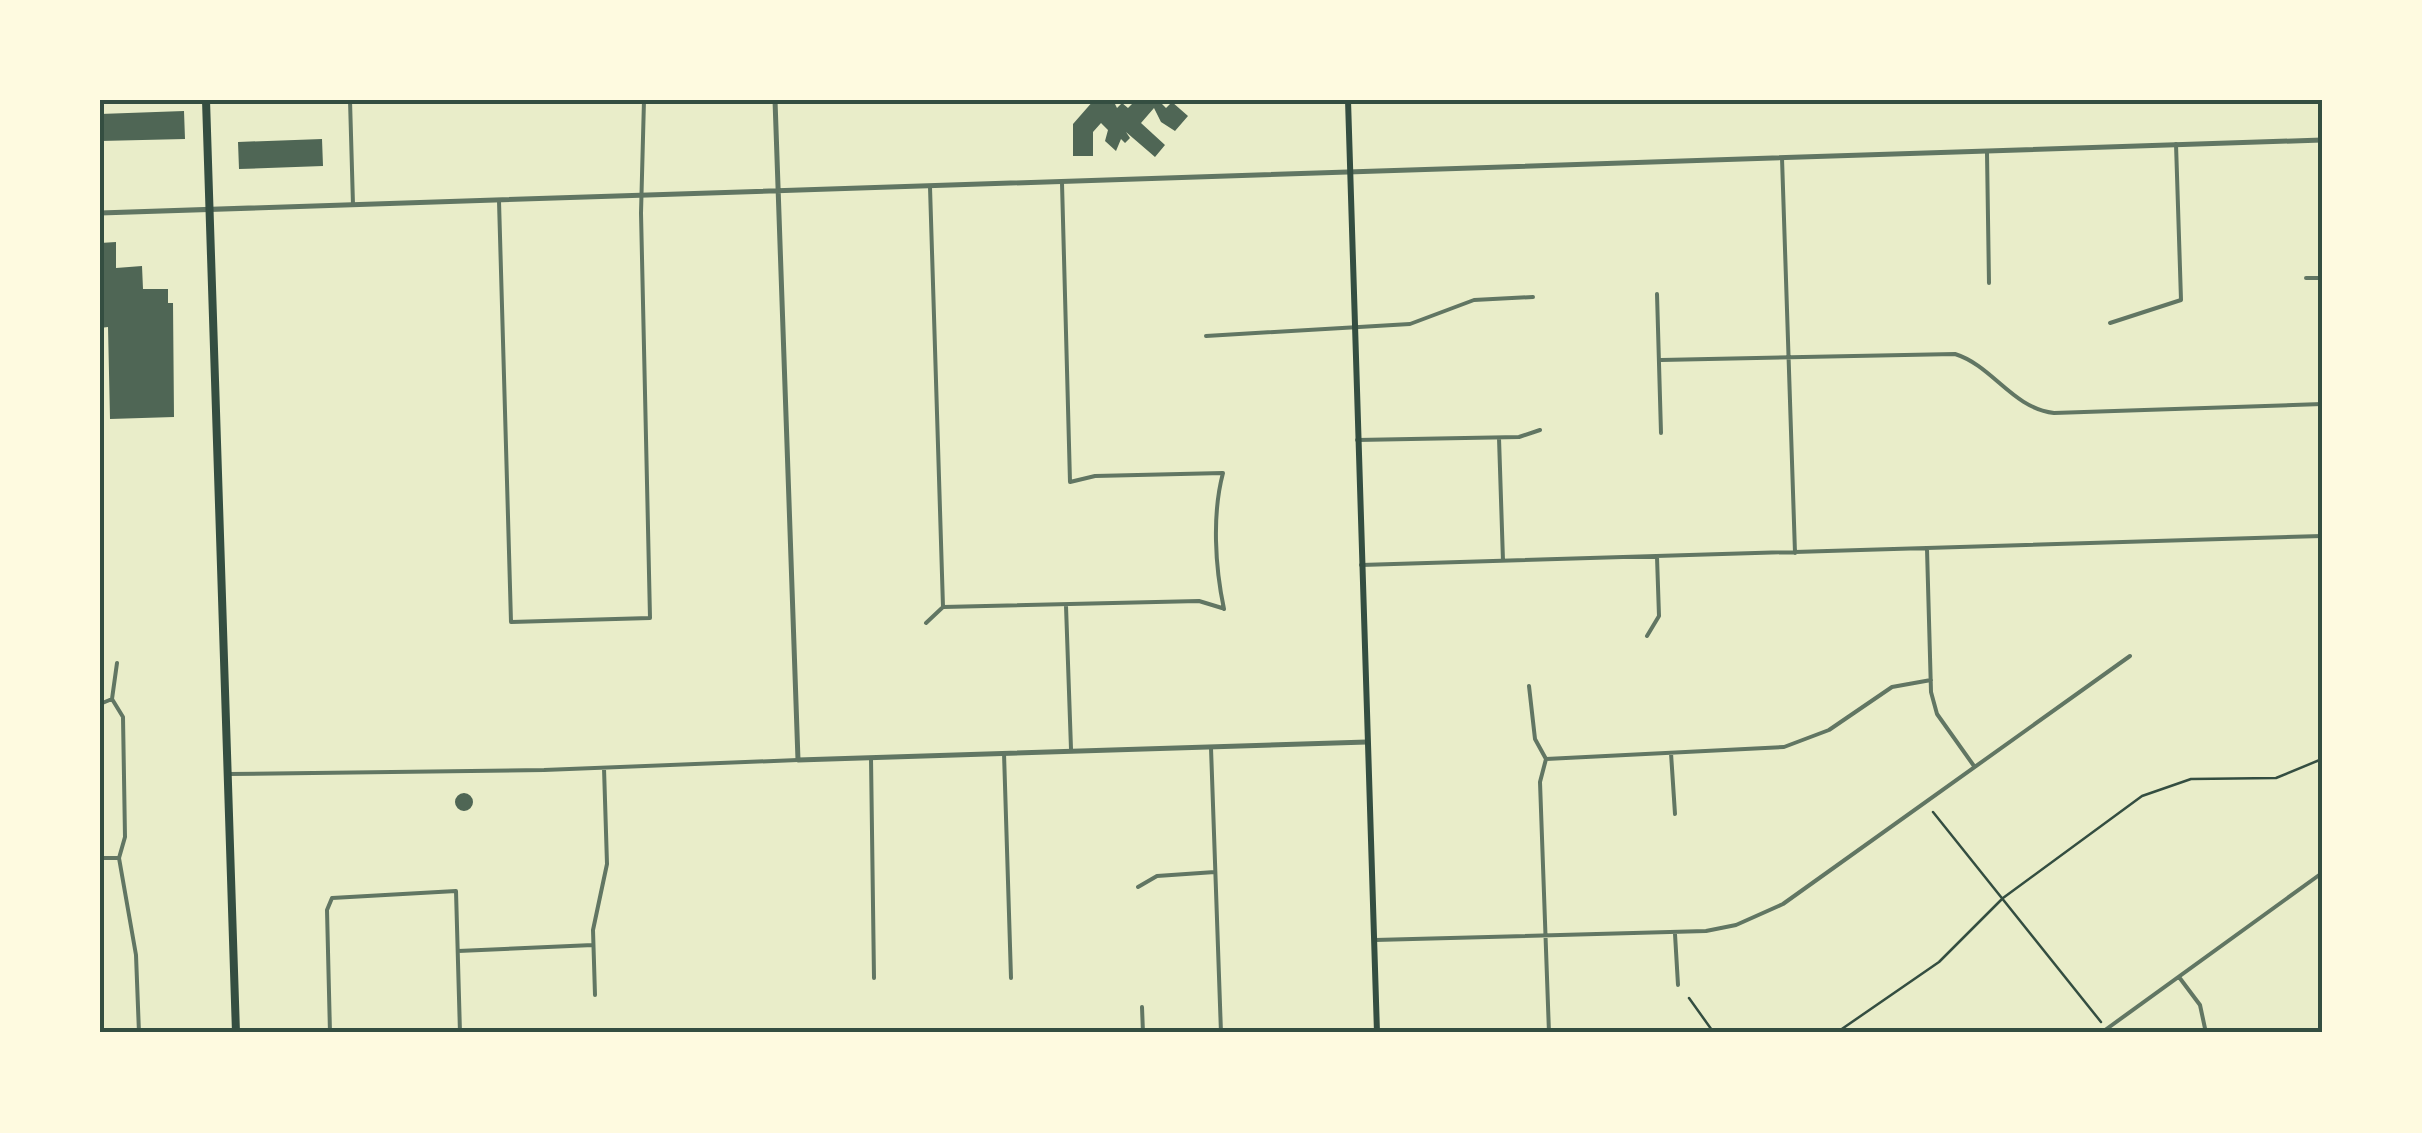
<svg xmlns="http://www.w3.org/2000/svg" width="2422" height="1133" viewBox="0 0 2422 1133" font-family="'Public Sans',sans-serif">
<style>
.building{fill:#4f6655}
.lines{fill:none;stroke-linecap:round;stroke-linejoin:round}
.path{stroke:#344e41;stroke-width:2.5}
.minor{stroke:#617663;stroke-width:4}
.tertiary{stroke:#617663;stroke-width:5}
.secondary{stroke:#344e41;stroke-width:6}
.trunk{stroke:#344e41;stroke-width:8}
.neatline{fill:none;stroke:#344e41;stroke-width:4}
</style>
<rect width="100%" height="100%" fill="#e9edc9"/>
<path class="building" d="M 1094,100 L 1113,100 L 1117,108 L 1122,103 L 1128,108 L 1136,100 L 1158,100 L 1166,108 L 1172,102 L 1188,116 L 1175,131 L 1161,122 L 1154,108 L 1141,123 L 1165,145 L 1155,157 L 1126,132 L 1130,138 L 1125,143 L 1121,139 L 1116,151 L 1105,141 L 1108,130 L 1101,123 L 1093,132 L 1093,156 L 1073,156 L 1073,124 Z
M 184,111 L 185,139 L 100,141 L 100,114 Z
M 322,139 L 323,166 L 239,169 L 238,142 Z
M 116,242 L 116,268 L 142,266 L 143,289 L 168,289 L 168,303 L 173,303 L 174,417 L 110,419 L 108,327 L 100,328 L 100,243 Z
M455 802a9 9 0 1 1 18 0a9 9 0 1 1-18 0Z"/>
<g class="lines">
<path class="path" d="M 1933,812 L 2101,1022
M 1689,998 L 1714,1033
M 1836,1033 L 1939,962 L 2003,898 L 2142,796 L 2191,779 L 2276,778 L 2322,759"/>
<path class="minor" d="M 350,100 L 353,205
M 1987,153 L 1989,283
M 1782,158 L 1795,553
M 1062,183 L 1070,482 L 1095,476 L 1223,473 C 1212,514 1215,567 1224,609
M 930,187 L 943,607
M 499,201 L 511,622 L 650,618 L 641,213 L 644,100
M 2306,278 L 2322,278
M 1657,294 L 1661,433
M 2110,323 L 2181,300 L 2176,144
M 1206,336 L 1410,324 L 1474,300 L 1533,297
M 1661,360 L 1955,354 C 1993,366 2012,408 2054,413 L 2322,404
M 1499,438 L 1503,561
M 1357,440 L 1519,437 L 1540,430
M 1927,549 L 1931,692 L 1937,714 L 1974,766
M 1361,565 L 2322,536
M 1066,606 L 1071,749
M 943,607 L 1199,601 L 1222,608
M 926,623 L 943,607
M 1647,636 L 1659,616 L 1657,557
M 1529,686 L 1535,739 L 1546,759
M 112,699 L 123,717 L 125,837 L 119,858 L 136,955 L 139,1033
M 112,699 L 117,663
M 100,704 L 112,699
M 1211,748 L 1221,1033
M 1004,753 L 1011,978
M 1671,753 L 1675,814
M 871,758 L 874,978
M 1546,759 L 1784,747 L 1829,730 L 1892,687 L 1931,680
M 1546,759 L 1540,782 L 1549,1033
M 228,774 L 544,770 L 798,760
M 100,858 L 119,858
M 1138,887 L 1157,876 L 1215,872
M 1675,934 L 1678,985
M 1375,940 L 1706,931 L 1736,925 L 1783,904 L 2130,656
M 458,951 L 593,945
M 2179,977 L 2200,1005 L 2206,1033
M 595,995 L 593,930 L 607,864 L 604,768
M 1142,1007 L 1143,1033
M 330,1033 L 327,910 L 332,898 L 456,891 L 460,1033
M 1178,1033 L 1221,1032
M 2101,1033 L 2322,873"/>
<path class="tertiary" d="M 775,100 L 798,760 L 1367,742
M 100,213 L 2322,140"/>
<path class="secondary" d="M 1348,100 L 1377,1033"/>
<path class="trunk" d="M 206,100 L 236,1033"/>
</g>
<rect width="2422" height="1133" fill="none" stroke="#fefae0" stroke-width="205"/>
<rect x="102" y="102" width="2218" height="928" class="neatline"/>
</svg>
